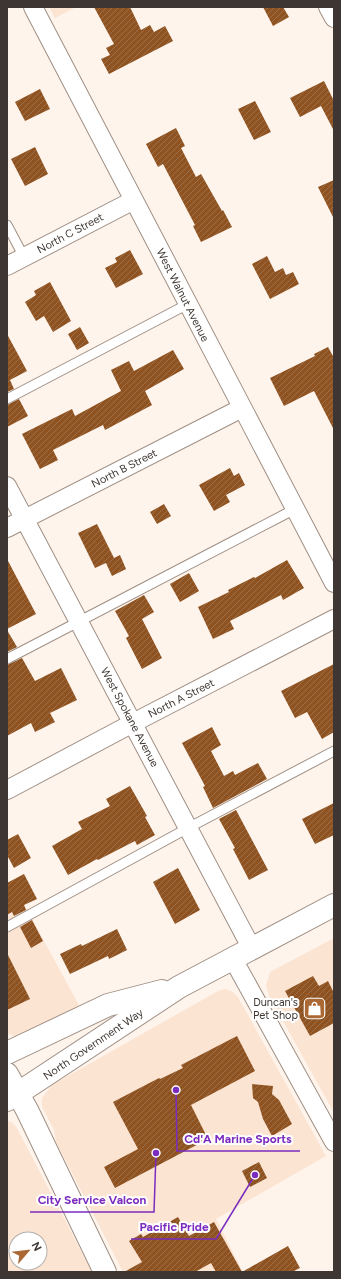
<svg xmlns="http://www.w3.org/2000/svg" width="341" height="1279" viewBox="0 0 341 1279" font-family="Figtree,sans-serif">
<style>
.built{fill:#fce4d3;fill-rule:evenodd}
.building{fill:url(#building-hatch)}
.lines{fill:none;stroke-linecap:round;stroke-linejoin:round}
.lane-casing{stroke:#9f8f84;stroke-width:11}
.street-casing{stroke:#9f8f84;stroke-width:20}
.secondary-casing{stroke:#9f8f84;stroke-width:24}
.lane{stroke:#fff;stroke-width:9}
.street{stroke:#fff;stroke-width:18}
.secondary{stroke:#fff;stroke-width:22}
.labels{text-anchor:middle;stroke-width:4;stroke-linejoin:round;paint-order:stroke}
.street-label{font-size:11px;fill:#3d3632;stroke:#fff}
.poi-label{font-size:11px;fill:#3d3632;stroke:#fff;text-anchor:end}
.leader{fill:none;stroke:#7b2cbf;stroke-width:1.5}
.callout-dot{fill:#7b2cbf;stroke:#fff;stroke-width:1.5}
.callout-label{font-size:12px;text-anchor:middle;font-weight:bold;fill:#7b2cbf;stroke:#fff;stroke-width:4;stroke-linejoin:round;paint-order:stroke}
</style>
<defs>
<pattern id="building-hatch" width="6" height="6" patternUnits="userSpaceOnUse"><rect width="6" height="6" fill="#8e5321"/><path d="M-1 1l2-2M0 6l6-6M5 7l2-2" fill="none" stroke="#9c6f49"/></pattern>
</defs>
<rect width="100%" height="100%" fill="#fef4ec"/>
<path class="built" d="M 49,7 L 76,7 L 55,18 Z
M 25,906 L 80,1007 L 23,1036 L 15,1037 L 7,1033 L 7,916 Z
M 334,938 L 334,1113 L 269,996 L 266,985 L 270,972 Z
M 225,989 L 233,992 L 238,997 L 326,1156 L 216,1219 L 243,1272 L 123,1272 L 56,1142 L 54,1130 L 42,1107 L 42,1098 L 52,1085 L 218,991 Z
M 7,1121 L 12,1122 L 17,1128 L 92,1272 L 7,1272 ZM 16,1239 L 40,1239 L 40,1263 L 16,1263 Z"/>
<path class="building" d="M 94,7 L 130,7 L 141,30 L 150,25 L 154,32 L 165,26 L 173,41 L 109,74 L 101,59 L 110,55 L 106,48 L 114,44 Z
M 263,7 L 283,7 L 289,17 L 273,26 Z
M 324,81 L 334,101 L 334,131 L 321,106 L 300,117 L 290,98 Z
M 40,89 L 50,109 L 25,121 L 15,102 Z
M 255,101 L 271,132 L 254,140 L 238,109 Z
M 176,128 L 185,146 L 181,148 L 196,177 L 201,174 L 222,211 L 223,210 L 232,227 L 201,242 L 193,226 L 195,225 L 163,164 L 158,167 L 146,144 Z
M 35,147 L 48,174 L 25,186 L 11,159 Z
M 334,180 L 334,219 L 318,187 Z
M 130,250 L 143,274 L 116,288 L 105,268 L 117,262 L 115,258 Z
M 267,256 L 275,272 L 283,268 L 286,275 L 293,272 L 299,284 L 270,299 L 252,264 Z
M 50,282 L 71,321 L 53,332 L 44,316 L 36,321 L 25,302 L 36,295 L 34,291 Z
M 80,327 L 89,343 L 77,350 L 68,334 Z
M 7,334 L 27,371 L 10,380 L 14,389 L 7,392 Z
M 328,347 L 334,358 L 334,430 L 314,391 L 284,406 L 270,378 L 315,356 L 314,354 Z
M 173,350 L 184,369 L 145,391 L 152,405 L 105,430 L 103,425 L 53,450 L 58,460 L 40,469 L 22,434 L 72,409 L 75,416 L 121,391 L 111,370 L 129,361 L 134,371 Z
M 19,399 L 28,416 L 7,427 L 7,405 Z
M 230,468 L 234,476 L 239,473 L 245,485 L 226,495 L 230,502 L 214,511 L 199,485 Z
M 164,504 L 171,516 L 157,524 L 150,512 Z
M 97,524 L 114,558 L 120,555 L 126,569 L 112,576 L 106,563 L 95,568 L 78,533 Z
M 7,559 L 36,614 L 7,629 Z
M 287,560 L 304,588 L 283,600 L 281,595 L 230,621 L 234,629 L 213,639 L 198,607 L 229,592 L 228,590 L 254,577 L 255,578 Z
M 189,573 L 199,591 L 180,602 L 170,584 Z
M 144,595 L 154,612 L 142,619 L 162,658 L 142,669 L 126,638 L 129,636 L 115,611 Z
M 7,630 L 17,647 L 7,652 Z
M 22,658 L 35,681 L 61,668 L 77,700 L 50,713 L 55,722 L 35,732 L 31,723 L 7,736 L 7,665 Z
M 334,664 L 334,732 L 322,739 L 307,712 L 295,718 L 281,691 Z
M 212,727 L 221,745 L 211,751 L 224,776 L 233,771 L 235,775 L 258,763 L 267,779 L 213,808 L 203,787 L 205,786 L 182,743 Z
M 130,786 L 147,816 L 145,817 L 155,835 L 137,845 L 135,841 L 98,860 L 97,859 L 68,875 L 52,846 L 82,829 L 78,822 L 110,806 L 106,799 Z
M 334,803 L 334,835 L 315,844 L 302,819 Z
M 236,810 L 268,870 L 249,880 L 233,849 L 235,848 L 219,819 Z
M 18,834 L 31,858 L 14,868 L 7,855 L 7,840 Z
M 178,868 L 200,910 L 175,924 L 153,882 Z
M 24,874 L 37,899 L 24,905 L 26,910 L 14,916 L 12,912 L 7,915 L 7,883 Z
M 32,920 L 43,941 L 31,948 L 20,927 Z
M 117,929 L 127,950 L 109,959 L 108,956 L 70,974 L 60,954 L 81,944 L 82,946 Z
M 7,953 L 30,999 L 7,1010 Z
M 313,976 L 319,986 L 328,981 L 334,993 L 334,1023 L 310,1036 L 285,991 Z
M 237,1036 L 255,1071 L 191,1105 L 208,1139 L 115,1188 L 104,1167 L 138,1149 L 113,1102 L 159,1078 L 160,1079 L 183,1068 L 181,1065 Z
M 252,1084 L 273,1086 L 272,1094 L 279,1100 L 292,1124 L 272,1136 L 263,1119 L 258,1102 L 253,1098 Z
M 259,1162 L 267,1178 L 250,1187 L 242,1171 Z
M 178,1217 L 189,1236 L 214,1222 L 242,1272 L 288,1246 L 300,1268 L 292,1272 L 216,1272 L 211,1263 L 195,1272 L 124,1272 L 142,1262 L 129,1241 L 141,1234 L 143,1237 Z"/>
<g class="lines">
<defs>
<path id="lane" d="M 7,225 L 24,257
M 7,399 L 188,304
M 7,659 L 295,509
M 7,927 L 188,828 L 334,751"/>
<path id="street" d="M 33,7 L 334,583
M 328,7 L 334,18
M 7,266 L 134,200
M 7,486 L 252,949
M 7,528 L 242,408
M 7,790 L 133,723 L 334,619
M 233,959 L 334,1142"/>
<path id="secondary" d="M 7,1053 L 108,1005 L 162,991
M 7,1074 L 27,1110 L 105,1272
M 7,1100 L 17,1094 L 179,987 L 334,905"/>
</defs>
<use href="#lane" class="lane-casing"/>
<use href="#street" class="street-casing"/>
<use href="#secondary" class="secondary-casing"/>
<use href="#lane" class="lane"/>
<use href="#street" class="street"/>
<use href="#secondary" class="secondary"/>
</g>
<defs>
<symbol id="shop-square" viewBox="-11 -11 22 22"><rect x="-9" y="-9" width="18" height="18" rx="4" fill="#aa6834" stroke="#fff"/><path d="M-5-2.5h2.3a2.7 3.5 0 0 1 5.4 0H5L5.5 6h-11ZM-1.5-2.5h3a1.5 2.3 0 0 0-3 0Z" fill="#fff"/></symbol>
</defs>
<g fill-rule="evenodd">
<use href="#shop-square" x="302" y="996" width="25" height="25"/>
</g>
<g class="labels">
<g class="street-label">
<text transform="translate(70 233) rotate(-28)" y="4">North C Street</text>
<text transform="translate(183 295) rotate(63)" y="4">West Walnut Avenue</text>
<text transform="translate(124 468) rotate(-27)" y="4">North B Street</text>
<text transform="translate(181 698) rotate(-27)" y="4">North A Street</text>
<text transform="translate(130 717) rotate(62)" y="4">West Spokane Avenue</text>
<text transform="translate(93 1044) rotate(-34)" y="4">North Government Way</text>
</g>
<g class="poi-label">
<text x="298" y="1006">Duncan's<tspan x="298" dy="13">Pet Shop</tspan></text>
</g>
</g>
<path class="leader" d="M176 1090L177 1151H300M156 1153L154 1212H30M255 1175L216 1239H131"/>
<g class="callout-dot">
<circle cx="176" cy="1090" r="4"/>
<circle cx="156" cy="1153" r="4"/>
<circle cx="255" cy="1175" r="4"/>
</g>
<g class="callout-label">
<text x="238" y="1143">Cd'A Marine Sports</text>
<text x="92" y="1204">City Service Valcon</text>
<text x="174" y="1231">Pacific Pride</text>
</g>
<rect width="341" height="1279" fill="none" stroke="#3d3632" stroke-width="16"/>
<g transform="translate(28 1251) rotate(62)"><circle r="19" fill="#ffffff" stroke="#b1afad"/>
<path d="M0-3L7 15L0 10L-7 15Z" fill="#aa6834"/>
<text y="-6" font-size="11" font-weight="bold" text-anchor="middle" fill="#3d3632">N</text>
</g>
</svg>
